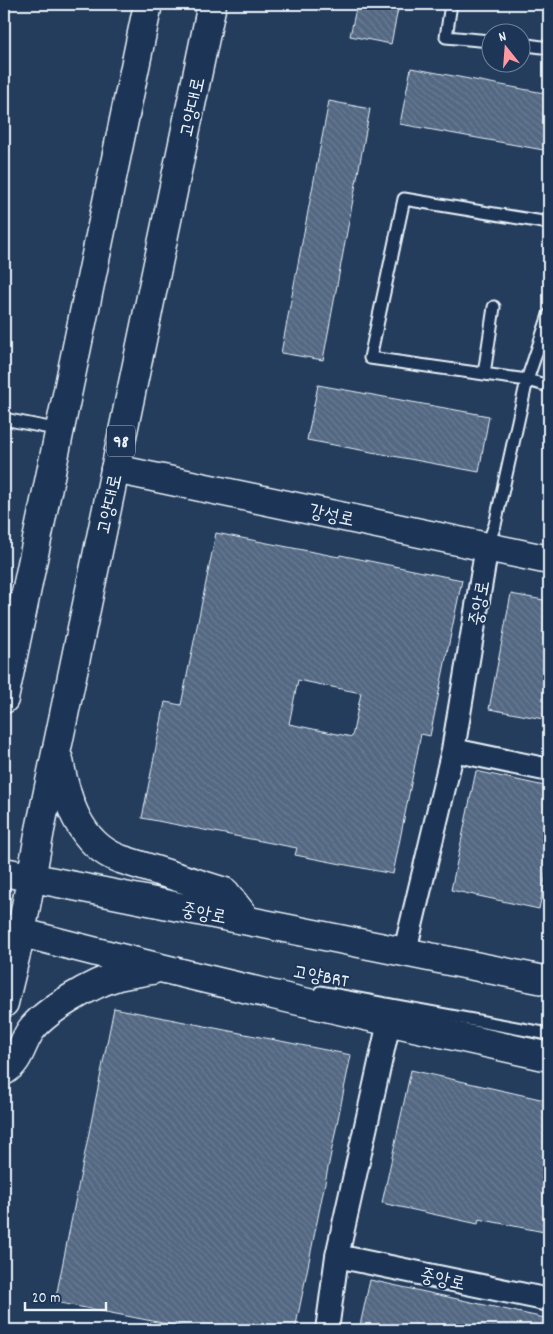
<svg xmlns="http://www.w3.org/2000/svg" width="553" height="1334" viewBox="0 0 553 1334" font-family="Dekko,'Poor Story',sans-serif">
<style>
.building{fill:url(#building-back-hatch);stroke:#e8f1f8;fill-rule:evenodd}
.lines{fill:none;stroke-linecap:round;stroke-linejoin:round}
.lane-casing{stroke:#e8f1f8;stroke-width:15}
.street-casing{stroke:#e8f1f8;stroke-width:26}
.secondary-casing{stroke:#e8f1f8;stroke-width:31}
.primary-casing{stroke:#e8f1f8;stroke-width:31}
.lane{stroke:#1d3557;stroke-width:11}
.street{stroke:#1d3557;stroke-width:22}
.secondary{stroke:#1d3557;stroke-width:28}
.primary{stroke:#1d3557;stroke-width:28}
.labels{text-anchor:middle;stroke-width:4;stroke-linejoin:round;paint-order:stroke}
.shield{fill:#1d3557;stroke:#abb9c8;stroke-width:1}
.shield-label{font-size:18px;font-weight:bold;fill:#e8f1f8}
.street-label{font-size:19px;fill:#e8f1f8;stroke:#1d3557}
</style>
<defs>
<pattern id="building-back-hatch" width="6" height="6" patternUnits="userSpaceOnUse" patternTransform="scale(1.25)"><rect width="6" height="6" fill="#536782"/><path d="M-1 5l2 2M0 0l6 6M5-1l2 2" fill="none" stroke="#6c7d94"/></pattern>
</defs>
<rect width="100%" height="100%" fill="#253d5d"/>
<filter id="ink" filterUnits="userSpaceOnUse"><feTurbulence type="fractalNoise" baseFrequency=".02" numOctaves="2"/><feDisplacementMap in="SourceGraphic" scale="10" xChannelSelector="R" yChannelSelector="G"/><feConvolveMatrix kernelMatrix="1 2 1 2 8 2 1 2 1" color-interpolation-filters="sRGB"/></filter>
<g filter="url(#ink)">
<path class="building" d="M 357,4 L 399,4 L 391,44 L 350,36 Z
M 411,68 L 549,94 L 549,151 L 400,124 Z
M 329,101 L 370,109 L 323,360 L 281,353 Z
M 318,385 L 489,416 L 479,472 L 307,440 Z
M 216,533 L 339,557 L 340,555 L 462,580 L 430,736 L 421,734 L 393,874 L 295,855 L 297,848 L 142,818 L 165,702 L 181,705 ZM 298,680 L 361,693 L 352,737 L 289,724 Z
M 511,594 L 549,601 L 549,720 L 489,709 Z
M 476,771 L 549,787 L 549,859 L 539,909 L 451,890 Z
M 114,1008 L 351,1055 L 295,1330 L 198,1330 L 55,1302 Z
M 411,1070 L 549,1101 L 549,1233 L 479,1219 L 478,1224 L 382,1203 Z
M 370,1280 L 549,1319 L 549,1330 L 359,1330 Z"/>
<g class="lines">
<defs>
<path id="lane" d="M 451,4 L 446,37 L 490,41
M 520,44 L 549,48
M 549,223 L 404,199 L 370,358 L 527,380 L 549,386
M 484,374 L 494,307
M 4,419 L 60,430
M 487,546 L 495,525 L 527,380 L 549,315
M 320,992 L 549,1034"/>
<path id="street" d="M 453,750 L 549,770
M 405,951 L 453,750 L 487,546
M 337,1256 L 549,1300
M 327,1330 L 337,1256 L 389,1022"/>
<path id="secondary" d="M 115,469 L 549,560"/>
<path id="primary" d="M 4,699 L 148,4
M 59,760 C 66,799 79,844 120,859 L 225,892 L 247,920
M 4,872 L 549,981
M 4,928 C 184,976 367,1017 549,1057
M 4,1003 L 21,933 L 40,830 L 212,4
M 4,1071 C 21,1060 20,1046 31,1030 C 46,1010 93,983 118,976 C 129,974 140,972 152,970"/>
</defs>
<use href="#lane" class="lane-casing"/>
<use href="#street" class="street-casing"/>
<use href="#secondary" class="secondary-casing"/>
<use href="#primary" class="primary-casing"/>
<use href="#lane" class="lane"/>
<use href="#street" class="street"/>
<use href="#secondary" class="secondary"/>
<use href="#primary" class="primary"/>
</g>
</g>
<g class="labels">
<rect class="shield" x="107" y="425.5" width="28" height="31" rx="4"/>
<g class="shield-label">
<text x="121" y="447">98</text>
</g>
<g class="street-label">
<text transform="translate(191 107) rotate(-78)" y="7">고양대로</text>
<text transform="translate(108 504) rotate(-78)" y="7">고양대로</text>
<text transform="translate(332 514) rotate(12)" y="7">강성로</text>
<text transform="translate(478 603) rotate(-80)" y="7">중앙로</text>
<text transform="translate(204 912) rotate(11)" y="7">중앙로</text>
<text transform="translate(321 975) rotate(10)" y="7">고양BRT</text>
<text transform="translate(443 1278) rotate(12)" y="7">중앙로</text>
</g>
</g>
<rect width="553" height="1334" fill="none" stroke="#1d3557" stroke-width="20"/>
<rect x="10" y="10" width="533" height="1314" fill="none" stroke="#e8f1f8" stroke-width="2" filter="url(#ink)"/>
<g transform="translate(506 48) rotate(343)"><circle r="24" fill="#1d3557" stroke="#6e8097"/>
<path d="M0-4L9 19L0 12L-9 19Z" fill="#ff9aa2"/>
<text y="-8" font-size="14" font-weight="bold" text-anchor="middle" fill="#e8f1f8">N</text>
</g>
<path d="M25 1302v8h81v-8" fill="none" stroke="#e8f1f8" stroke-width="2.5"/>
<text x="32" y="1302" font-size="15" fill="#e8f1f8" stroke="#1d3557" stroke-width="4" paint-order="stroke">20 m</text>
</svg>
